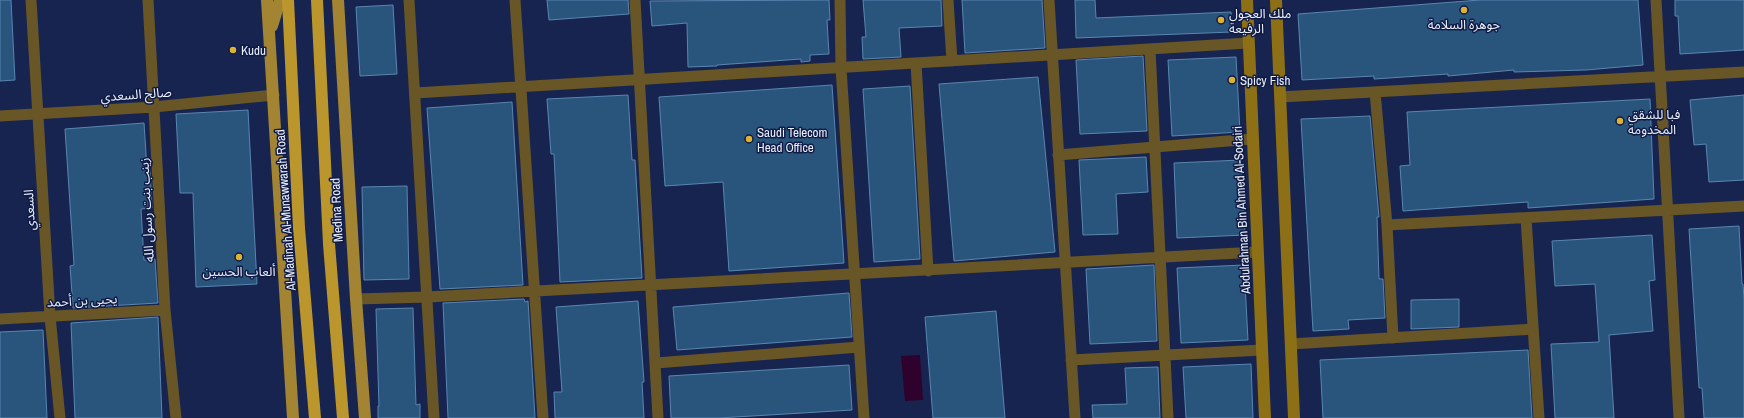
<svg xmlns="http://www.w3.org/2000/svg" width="1744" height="418" viewBox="0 0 1744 418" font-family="'Archivo Narrow','Noto Sans Arabic',sans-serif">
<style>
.water{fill:#2f022e}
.building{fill:#29557d;stroke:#5986b1}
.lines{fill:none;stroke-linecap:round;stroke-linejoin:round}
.street{stroke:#695626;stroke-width:11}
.secondary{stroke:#8d6f16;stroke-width:12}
.primary{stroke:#a38432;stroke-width:12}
.highway{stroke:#bb962d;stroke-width:12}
.poi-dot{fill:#ddb133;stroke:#0f1a45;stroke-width:1.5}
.labels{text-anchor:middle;stroke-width:3;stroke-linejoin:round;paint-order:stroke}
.poi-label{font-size:13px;fill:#eaeffa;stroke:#0f1a45;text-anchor:start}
.street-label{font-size:13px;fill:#eaeffa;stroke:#0f1a45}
</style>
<rect width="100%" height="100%" fill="#172450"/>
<path class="water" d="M 920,355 L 923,400 L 905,401 L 901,356 Z"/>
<path class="building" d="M 0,0 L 11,0 L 15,80 L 0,81 Z
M 547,0 L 628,0 L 629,14 L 549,20 Z
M 829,0 L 830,20 L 827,20 L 829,54 L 810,55 L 810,61 L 801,62 L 801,59 L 717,65 L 717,66 L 688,67 L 687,23 L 652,26 L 650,1 Z
M 863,0 L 941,0 L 942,26 L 899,28 L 901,57 L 863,59 L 862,37 L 866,37 Z
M 962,0 L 1042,0 L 1045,48 L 965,53 Z
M 1075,0 L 1095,0 L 1096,18 L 1231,12 L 1232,32 L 1076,38 Z
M 1480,0 L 1638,0 L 1643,65 L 1586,70 L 1514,72 L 1514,70 L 1448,76 L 1448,74 L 1374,79 L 1374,76 L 1302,80 L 1298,14 Z
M 1675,0 L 1744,0 L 1744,50 L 1680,54 L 1678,16 L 1675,16 Z
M 393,5 L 397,74 L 360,76 L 356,7 Z
M 1143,56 L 1147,131 L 1080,134 L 1076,60 Z
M 1236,57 L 1240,132 L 1172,136 L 1168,60 Z
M 1038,77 L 1055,252 L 954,261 L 939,84 Z
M 832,85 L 844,263 L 729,271 L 723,182 L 665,186 L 659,97 Z
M 910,86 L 920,259 L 874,262 L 863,89 Z
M 628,95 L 632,160 L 635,160 L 642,278 L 560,282 L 554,154 L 551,154 L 547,99 Z
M 1744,95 L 1744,180 L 1709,182 L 1706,144 L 1694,145 L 1690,100 Z
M 1650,99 L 1654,199 L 1528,208 L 1528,202 L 1403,211 L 1400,166 L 1410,165 L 1407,112 Z
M 512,102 L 523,285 L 440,289 L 427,108 Z
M 248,110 L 257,284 L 196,287 L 193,193 L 180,193 L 176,114 Z
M 1370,116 L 1379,217 L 1377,217 L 1379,279 L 1383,279 L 1385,318 L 1348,320 L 1349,329 L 1313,331 L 1301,119 Z
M 144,123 L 147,169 L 150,169 L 152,208 L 141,209 L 144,260 L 155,259 L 158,303 L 73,308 L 70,266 L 74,265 L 65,129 Z
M 1146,157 L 1148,192 L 1116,194 L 1118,234 L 1083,235 L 1079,160 Z
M 1241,160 L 1245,235 L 1177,238 L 1174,163 Z
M 407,186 L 409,279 L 364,280 L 362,187 Z
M 1739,226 L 1742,284 L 1743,284 L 1744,299 L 1744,418 L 1704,418 L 1702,388 L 1699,388 L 1689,229 Z
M 1652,235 L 1655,280 L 1649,281 L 1653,331 L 1609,335 L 1614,418 L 1555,418 L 1551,344 L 1599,342 L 1595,284 L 1555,286 L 1552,241 Z
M 1154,265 L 1157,341 L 1090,344 L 1086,269 Z
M 1244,265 L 1248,340 L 1181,343 L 1177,268 Z
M 849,293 L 852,337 L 677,350 L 673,307 Z
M 524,299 L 525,302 L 528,301 L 535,418 L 448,418 L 443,303 Z
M 1459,299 L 1459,327 L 1411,329 L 1411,300 Z
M 638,301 L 644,382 L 642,382 L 644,418 L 555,418 L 554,392 L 562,392 L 556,307 Z
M 413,308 L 416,405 L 420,404 L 420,418 L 378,418 L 378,406 L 379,406 L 376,309 Z
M 996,311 L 1005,418 L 933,418 L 925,317 Z
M 158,317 L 162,418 L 75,418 L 71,323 Z
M 43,330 L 47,418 L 0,418 L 0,332 Z
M 1528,350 L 1532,418 L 1323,418 L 1320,360 Z
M 1251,364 L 1253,418 L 1186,418 L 1183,367 Z
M 849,365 L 852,410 L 719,418 L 671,418 L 669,376 Z
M 1158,367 L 1160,418 L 1093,418 L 1092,405 L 1127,404 L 1125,368 Z"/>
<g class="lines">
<path class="street" d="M 31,0 L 50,316 L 60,418
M 148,0 L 165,310 L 176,418
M 409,0 L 434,418
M 515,0 L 543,418
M 635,0 L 658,418
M 840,0 L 841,68 L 864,418
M 948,0 L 952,61
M 1049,0 L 1075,418
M 1656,0 L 1679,418
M 1150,49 L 1168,418
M 916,63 L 928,271
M 1375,92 L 1387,225 L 1393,338
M 415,93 L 1248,43
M 1280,97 L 1744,72
M 0,116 L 154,107 L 274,95
M 1058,155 L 1252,139
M 1526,218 L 1539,418
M 1387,225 L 1744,206
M 356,299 L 427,297 L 1257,252
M 0,319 L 165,310
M 1291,344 L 1533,329
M 1071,360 L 1262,350
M 656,363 L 859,347"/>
<path class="secondary" d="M 1247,0 L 1265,418
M 1276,0 L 1294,418"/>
<path class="primary" d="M 267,0 L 293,418
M 338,0 L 356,299 L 365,418
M 272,26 L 280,0"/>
<path class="highway" d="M 288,0 L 299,228 L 315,418
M 317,0 L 329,244 L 343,418"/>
</g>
<g class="poi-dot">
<circle cx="1464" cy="10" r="4"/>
<circle cx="1221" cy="20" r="4"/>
<circle cx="233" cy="50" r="4"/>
<circle cx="1232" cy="80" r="4"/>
<circle cx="1620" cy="121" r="4"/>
<circle cx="749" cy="139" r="4"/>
<circle cx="239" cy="257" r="4"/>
</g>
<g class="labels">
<g class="poi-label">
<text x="1229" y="18">ملك العجول<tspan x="1229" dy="15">الرفيعة</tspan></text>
<text x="1464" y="29" text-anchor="middle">جوهرة السلامة</text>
<text x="241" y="55">Kudu</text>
<text x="1240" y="85">Spicy Fish</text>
<text x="1628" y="119">فبا للشقق<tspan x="1628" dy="15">المخدومة</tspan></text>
<text x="757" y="137">Saudi Telecom<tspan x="757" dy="15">Head Office</tspan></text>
<text x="239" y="276" text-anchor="middle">ألعاب الحسين</text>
</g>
<g class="street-label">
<text transform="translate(136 94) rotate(-4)" y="5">صالح السعدي</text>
<text transform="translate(29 210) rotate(-93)" y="5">السعدي</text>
<text transform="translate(146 210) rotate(-93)" y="5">زينب بنت رسول الله</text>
<text transform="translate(285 210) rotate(-94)" y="5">Al-Madinah Al-Munawwarah Road</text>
<text transform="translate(336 210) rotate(-93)" y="5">Medina Road</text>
<text transform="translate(1241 210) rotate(-93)" y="5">Abdulrahman Bin Ahmed Al-Sodairi</text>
<text transform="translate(82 300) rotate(-3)" y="5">يحيى بن أحمد</text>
</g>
</g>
</svg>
